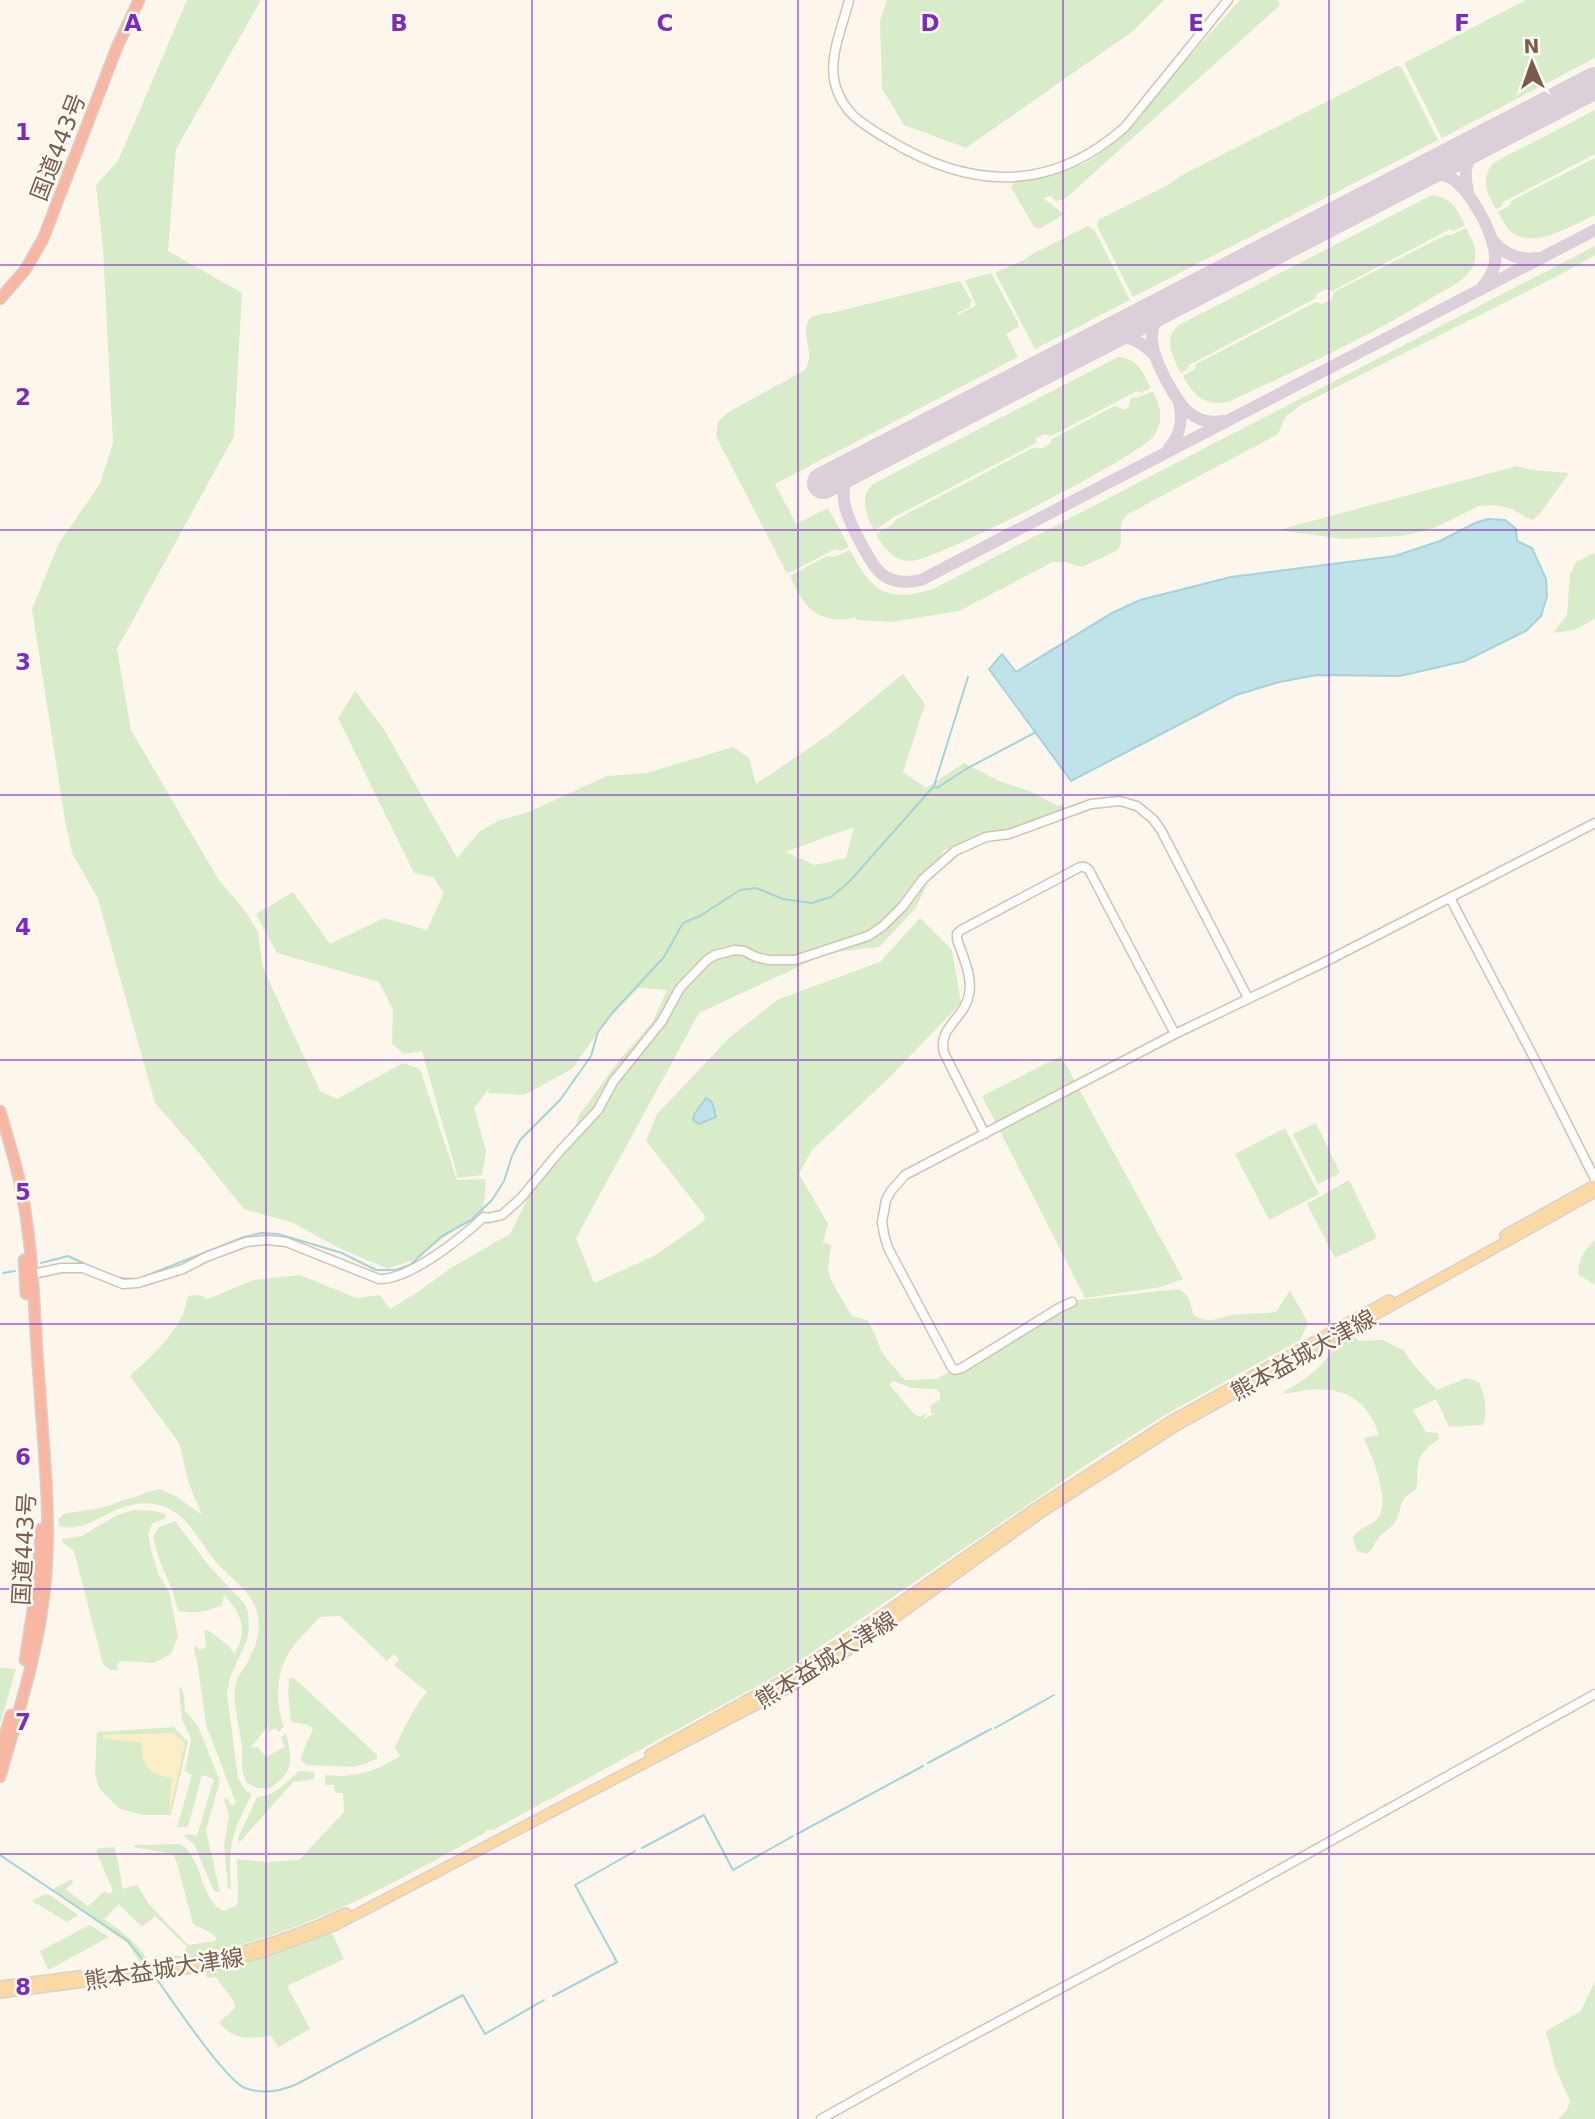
<svg xmlns="http://www.w3.org/2000/svg" width="1595" height="2119" viewBox="0 0 1595 2119" font-family="'DejaVu Sans','Noto Sans JP',sans-serif">
<style>
.green{fill:#d8ecc9;fill-rule:evenodd}
.sand{fill:#fcefc7}
.water{fill:#bfe3e8;stroke:#a5d3da;stroke-width:2}
.lines{fill:none;stroke-linecap:round;stroke-linejoin:round}
.stream{stroke:#a5d3da;stroke-width:2}
.taxiway{stroke:#dbcfda;stroke-width:12}
.runway{stroke:#dbcfda;stroke-width:32}
.secondary-casing{stroke:#d6c0b0;stroke-width:11}
.primary-casing{stroke:#dad1cd;stroke-width:12}
.highway-casing{stroke:#dad1cd;stroke-width:13}
.secondary{stroke:#fff;stroke-width:8}
.primary{stroke:#fbd9a5;stroke-width:9}
.highway{stroke:#f7b7a3;stroke-width:10}
.grid{fill:none;stroke:#7b2cbf;stroke-width:2;stroke-opacity:0.55}
.labels{text-anchor:middle;stroke-width:5;stroke-linejoin:round;paint-order:stroke}
.street-label{font-size:23px;fill:#7a5c4d;stroke:#fffaf3}
.grid-label{font-size:23px;text-anchor:middle;font-weight:bold;fill:#7b2cbf;stroke:#fffaf3;stroke-width:5;stroke-linejoin:round;paint-order:stroke}
</style>
<rect width="100%" height="100%" fill="#fdf6ec"/>
<path class="green" d="M 187,0 L 261,0 L 176,149 L 168,251 L 242,293 L 234,436 L 117,649 L 131,730 L 218,879 L 245,911 L 258,932 L 263,968 L 320,1091 L 337,1099 L 403,1063 L 420,1069 L 457,1180 L 486,1179 L 483,1213 L 471,1218 L 413,1260 L 388,1269 L 339,1248 L 293,1223 L 244,1209 L 198,1152 L 155,1103 L 98,899 L 72,853 L 65,820 L 32,609 L 59,543 L 100,484 L 113,443 L 103,248 L 96,185 L 118,161 Z
M 887,0 L 1164,0 L 1133,31 L 966,148 L 904,125 L 882,88 L 880,21 Z
M 1240,0 L 1278,0 L 1280,5 L 1065,199 L 1056,201 L 1050,196 L 1043,198 L 1064,214 L 1041,228 L 1034,227 L 1011,187 L 1016,181 L 1052,175 L 1086,163 L 1117,141 L 1172,76 Z
M 1526,0 L 1595,0 L 1595,58 L 1442,138 L 1405,65 L 1406,62 Z
M 1397,66 L 1402,68 L 1438,140 L 1133,297 L 1097,226 L 1098,220 L 1166,186 L 1182,175 Z
M 1595,110 L 1595,154 L 1503,202 L 1502,206 L 1496,209 C 1487,193 1480,180 1493,163 Z
M 1595,158 L 1595,215 C 1572,225 1533,251 1510,231 C 1505,226 1502,219 1498,212 L 1510,205 L 1511,201 Z
M 1432,195 C 1451,197 1457,209 1465,225 L 1453,231 L 1450,229 L 1332,291 L 1325,289 L 1317,294 L 1316,298 L 1189,365 L 1186,370 L 1181,373 C 1173,358 1162,339 1179,325 Z
M 1088,226 L 1095,231 L 1130,300 L 1035,349 L 996,274 L 996,272 L 1024,260 L 1031,255 Z
M 1466,228 C 1473,241 1480,254 1472,268 C 1464,282 1446,289 1433,297 C 1368,337 1297,370 1228,402 C 1205,407 1193,395 1183,376 L 1195,369 L 1196,364 L 1316,302 L 1322,304 L 1332,299 L 1334,292 L 1446,235 L 1452,235 Z
M 1595,246 L 1595,255 L 1571,269 L 1301,405 L 1286,416 L 1278,434 L 1128,514 C 1114,527 1126,537 1118,550 L 1082,567 L 1065,562 L 1053,562 L 959,611 L 892,622 L 857,620 L 855,617 C 847,620 840,620 832,619 C 808,615 799,596 790,576 L 827,556 L 834,557 L 850,550 C 872,592 886,603 933,589 Z
M 991,273 L 1018,323 L 1018,327 L 1006,334 L 1018,357 L 775,484 L 796,524 L 828,508 L 849,547 L 840,551 L 835,549 L 791,572 L 786,572 L 716,436 L 718,422 L 727,413 L 805,370 C 817,350 798,336 810,318 L 820,314 L 831,313 L 960,281 L 972,302 L 970,303 L 970,307 L 957,313 L 958,315 L 976,305 L 965,280 Z
M 1118,357 C 1138,358 1143,373 1151,388 L 1140,393 L 1137,391 L 1051,436 L 1045,434 L 1036,438 L 1036,443 L 892,518 L 874,531 C 867,515 858,499 873,484 Z
M 1153,391 C 1161,407 1164,421 1154,436 C 1140,456 937,560 912,561 C 893,561 884,549 876,534 L 892,525 L 895,520 L 1035,447 L 1040,449 L 1050,444 L 1052,439 L 1115,406 L 1125,410 L 1129,406 L 1130,399 L 1133,397 L 1137,398 Z
M 1517,466 L 1533,470 L 1569,473 L 1539,515 L 1532,520 L 1510,508 L 1493,505 L 1479,506 L 1434,528 L 1402,536 L 1343,539 L 1278,530 Z
M 1595,553 L 1595,619 L 1574,630 L 1553,633 L 1567,615 L 1570,575 L 1576,562 Z
M 903,674 L 925,704 L 903,772 L 926,788 L 964,763 L 999,781 L 1030,791 L 1058,806 L 1062,804 L 1067,811 L 1014,829 L 990,832 L 944,850 L 915,909 L 879,947 L 828,953 L 699,1013 L 576,1238 L 594,1283 L 654,1256 L 704,1221 L 705,1216 L 646,1141 L 657,1114 L 731,1036 L 779,999 L 880,962 L 920,918 L 952,950 L 961,1003 L 888,1079 L 812,1150 L 799,1174 L 828,1224 L 823,1242 L 831,1245 L 828,1270 L 833,1284 L 852,1316 L 867,1320 C 874,1330 877,1341 882,1352 C 888,1362 898,1371 905,1380 L 937,1379 L 1062,1302 L 1178,1289 C 1190,1294 1190,1304 1194,1316 C 1209,1324 1219,1318 1234,1315 C 1248,1313 1262,1314 1276,1312 L 1290,1290 L 1308,1323 L 1300,1340 L 1165,1415 L 1095,1459 L 783,1672 L 493,1830 L 485,1830 L 486,1832 C 408,1875 330,1920 243,1944 C 220,1951 195,1958 170,1959 L 172,1956 L 183,1956 L 187,1947 L 155,1916 L 142,1927 L 119,1904 L 104,1919 C 122,1931 135,1941 147,1959 L 140,1962 L 127,1943 L 51,1890 L 72,1879 L 73,1883 L 65,1889 L 88,1906 L 105,1891 L 109,1894 L 113,1891 L 96,1851 L 98,1848 L 115,1847 L 123,1889 L 137,1885 L 148,1903 L 188,1945 L 215,1941 L 216,1938 L 213,1934 L 193,1924 L 177,1863 L 173,1854 L 134,1847 L 134,1845 L 180,1844 C 204,1858 198,1897 223,1911 L 237,1905 L 238,1900 L 237,1859 L 267,1862 L 299,1860 L 344,1812 L 343,1793 L 335,1793 L 334,1785 L 325,1785 L 325,1775 C 353,1778 376,1772 400,1756 L 395,1747 C 405,1727 413,1708 427,1692 L 394,1665 L 399,1659 L 394,1654 L 387,1661 L 340,1616 L 320,1617 C 310,1628 298,1639 290,1651 C 276,1671 275,1705 284,1726 L 279,1732 L 275,1728 L 267,1733 L 269,1725 L 251,1747 L 258,1747 L 266,1757 L 285,1747 L 281,1738 L 286,1733 C 292,1760 295,1771 270,1788 L 257,1788 L 247,1783 C 246,1782 243,1773 243,1773 C 241,1764 243,1755 242,1746 C 240,1729 231,1698 236,1683 C 239,1673 247,1665 251,1655 C 259,1640 262,1620 254,1604 C 246,1587 223,1572 212,1557 C 199,1540 186,1514 165,1507 C 119,1490 95,1536 59,1526 L 58,1518 L 62,1517 L 62,1514 L 101,1508 L 158,1489 L 176,1496 L 202,1515 L 189,1484 L 179,1443 L 130,1376 C 154,1354 183,1329 188,1296 L 200,1295 L 208,1299 L 253,1280 L 300,1275 L 356,1298 L 380,1295 L 390,1309 L 418,1292 L 449,1269 L 510,1234 L 531,1192 L 570,1146 L 579,1115 L 621,1058 L 652,1023 L 667,990 L 639,988 L 606,1021 L 572,1069 L 524,1095 L 488,1093 L 491,1086 L 474,1108 L 486,1151 L 482,1175 L 458,1178 L 422,1051 L 404,1054 L 392,1044 L 393,1010 L 379,982 L 277,953 L 256,914 L 293,892 L 330,944 L 384,918 L 427,930 L 444,893 L 433,877 L 414,873 L 338,718 L 355,691 L 385,731 L 457,858 L 480,831 L 498,821 L 531,811 L 607,776 L 647,773 L 733,747 L 749,758 L 756,784 L 830,734 ZM 854,827 L 846,858 L 815,865 L 785,852 ZM 894,1381 L 911,1388 L 936,1389 L 940,1393 L 940,1399 L 931,1405 L 931,1413 L 936,1413 L 924,1419 L 927,1413 L 920,1417 L 915,1415 L 889,1384 Z
M 1061,1056 L 1183,1279 L 1161,1287 L 1085,1298 L 982,1096 Z
M 1316,1123 L 1340,1173 L 1318,1184 L 1293,1134 Z
M 1285,1128 L 1319,1194 L 1269,1220 L 1235,1154 Z
M 1349,1180 L 1377,1238 L 1335,1258 L 1307,1204 Z
M 1595,1239 L 1595,1285 L 1579,1275 C 1576,1259 1586,1250 1595,1239 Z
M 1353,1336 L 1359,1341 L 1383,1340 L 1403,1350 L 1416,1368 L 1437,1390 L 1466,1378 L 1479,1382 C 1485,1396 1488,1411 1483,1425 L 1449,1427 L 1436,1399 L 1413,1410 L 1426,1432 L 1438,1433 L 1439,1439 C 1429,1446 1419,1453 1418,1466 C 1416,1475 1419,1480 1416,1489 C 1397,1501 1404,1503 1396,1521 C 1392,1528 1385,1531 1380,1536 C 1374,1542 1374,1549 1367,1554 L 1357,1551 L 1353,1538 C 1358,1527 1370,1527 1378,1518 C 1391,1500 1372,1457 1364,1438 L 1379,1435 C 1368,1401 1346,1387 1310,1390 C 1301,1390 1292,1394 1282,1393 C 1295,1385 1309,1377 1320,1366 C 1333,1352 1334,1343 1353,1336 Z
M 133,1510 L 155,1511 L 166,1515 L 164,1519 L 153,1523 L 148,1533 L 151,1550 L 159,1575 L 169,1591 L 178,1636 L 171,1654 L 154,1663 L 121,1661 L 117,1665 L 118,1670 L 110,1670 L 103,1664 L 74,1551 L 63,1543 L 62,1539 L 82,1536 L 115,1516 Z
M 175,1521 L 209,1566 L 244,1603 L 248,1612 L 249,1629 L 247,1640 L 230,1677 L 227,1694 L 238,1778 L 246,1791 L 252,1794 C 232,1832 228,1845 231,1889 L 228,1889 L 224,1846 L 229,1816 L 224,1799 L 227,1798 L 230,1804 L 234,1805 L 236,1803 L 206,1725 L 197,1660 L 194,1650 L 195,1645 L 200,1650 L 206,1647 L 204,1631 L 208,1630 L 230,1647 L 234,1654 C 249,1632 241,1612 224,1595 L 222,1605 C 206,1612 196,1614 178,1611 C 173,1585 158,1564 153,1537 L 159,1527 Z
M 0,1668 L 16,1669 L 0,1724 Z
M 289,1678 L 294,1678 L 377,1755 L 377,1759 L 355,1767 L 306,1765 L 301,1760 L 302,1754 L 313,1729 C 306,1721 298,1725 291,1721 L 288,1694 Z
M 179,1686 L 182,1689 L 184,1695 L 185,1711 L 198,1726 L 220,1781 L 206,1830 L 220,1892 L 214,1891 L 194,1844 L 184,1836 L 190,1834 L 197,1836 L 214,1779 L 202,1775 L 188,1827 L 177,1827 L 192,1775 L 185,1771 L 191,1740 L 189,1733 L 182,1720 Z
M 174,1727 L 188,1742 L 171,1815 L 142,1815 L 120,1809 L 99,1788 L 95,1773 L 97,1732 Z
M 299,1771 L 314,1772 L 314,1779 L 293,1782 L 239,1843 L 238,1838 L 257,1797 C 276,1795 285,1784 299,1771 Z
M 45,1894 L 50,1895 L 78,1915 L 67,1922 L 32,1901 Z
M 90,1925 L 109,1937 L 48,1970 L 40,1951 Z
M 332,1933 L 344,1959 L 287,1986 L 310,2029 L 278,2047 L 271,2036 C 248,2038 235,2042 219,2022 L 235,2008 L 234,2002 L 216,1977 L 207,1978 L 206,1971 L 258,1959 Z
M 1595,1981 L 1595,2119 L 1558,2119 L 1567,2110 L 1570,2101 L 1555,2067 L 1546,2031 L 1581,2011 Z"/>
<path class="sand" d="M 173,1733 L 185,1743 L 169,1815 L 172,1778 C 148,1774 142,1768 142,1743 L 102,1738 L 103,1735 Z"/>
<path class="water" d="M 1488,519 L 1505,520 L 1516,529 L 1517,541 L 1532,548 L 1546,579 L 1547,596 L 1541,616 L 1526,631 L 1465,661 L 1400,676 L 1317,675 L 1279,682 L 1236,695 L 1071,781 L 989,669 L 1002,654 L 1016,672 L 1112,613 L 1140,600 L 1231,577 L 1395,556 L 1440,541 L 1475,523 Z
M 706,1098 L 712,1102 L 716,1117 L 699,1124 L 693,1120 L 694,1115 Z"/>
<g class="lines">
<path class="stream" d="M 934,787 L 937,788 L 966,769 L 1036,732
M 41,1263 L 68,1256 L 98,1270
M 3,1273 L 15,1271
M 143,1277 L 244,1237 L 261,1233 L 278,1234 L 342,1253 L 376,1270 L 396,1270 L 410,1265 L 442,1236 L 471,1220 L 492,1200 L 504,1181 L 512,1156 L 520,1140 L 560,1100 L 591,1056 L 598,1032 L 613,1012 L 664,957 L 683,923 L 700,916 L 740,890 L 756,888 L 783,899 L 812,903 L 831,897 L 849,882 L 934,786 L 968,677
M 119,1278 L 135,1279
M 995,1728 L 1054,1695
M 928,1763 L 991,1729
M 797,1834 L 923,1766
M 642,1848 L 704,1815 L 733,1870 L 793,1836
M 0,1855 L 128,1941 L 145,1963
M 156,1978 C 171,1999 226,2081 245,2088 C 263,2095 281,2091 297,2084 L 463,1995 L 485,2034 L 544,2000
M 553,1996 L 617,1962 L 575,1885 L 635,1851"/>
<path class="taxiway" d="M 1411,179 C 1424,174 1436,171 1449,177 C 1469,186 1498,239 1495,262 C 1494,271 1489,279 1483,286
M 1468,190 C 1462,170 1468,155 1483,141
M 1492,240 C 1504,254 1518,261 1537,258
M 1166,306 C 1142,329 1153,355 1166,380 C 1179,404 1192,426 1222,421
M 1106,337 C 1126,335 1140,339 1154,355
M 1169,448 C 1181,434 1183,420 1179,403
M 854,467 C 831,492 851,525 864,549 C 870,558 874,569 883,575 C 895,583 907,583 921,580 L 1595,230"/>
<path class="runway" d="M 823,483 L 1595,83"/>
<defs>
<path id="secondary" d="M 849,0 C 843,26 828,57 835,84 C 843,114 864,125 889,140 C 971,190 1051,193 1125,127 L 1228,0
M 1450,898 L 1533,1056 L 1595,1179
M 985,1134 L 944,1053 C 937,1027 965,1019 969,994 C 973,976 962,955 957,939 L 957,934 L 961,930 L 1080,867 L 1085,867 L 1089,870 L 1175,1034
M 28,1275 L 61,1268 L 83,1268 L 123,1284 L 138,1283 L 183,1269 L 206,1257 L 246,1242 L 267,1240 L 286,1242 L 379,1279 C 410,1280 462,1237 484,1217 L 488,1218 L 502,1215 L 521,1198 L 559,1152 L 598,1110 L 613,1082 L 662,1021 L 680,988 L 707,960 L 715,955 L 735,950 L 744,951 L 756,957 L 769,960 L 795,960 L 868,936 L 883,926 L 903,906 L 923,879 L 955,851 L 986,837 L 1009,834 L 1091,804 L 1120,801 L 1137,806 L 1153,819 L 1161,830 L 1248,998
M 1072,1302 L 1059,1308 L 962,1368 L 955,1370 L 952,1368 L 888,1248 L 884,1234 L 882,1222 L 886,1200 L 891,1191 L 905,1175 L 1175,1034 L 1321,964 L 1595,823
M 821,2119 L 923,2062 L 1185,1922 L 1595,1694"/>
<path id="primary" d="M 1505,1235 L 1595,1185
M 650,1754 L 785,1679 L 853,1635 L 1036,1508 L 1169,1422 L 1389,1300
M 193,1962 C 246,1953 298,1936 346,1913
M 0,1986 L 79,1976
M 0,1993 L 215,1965 L 264,1952 L 334,1926 L 792,1686 L 860,1643 L 1042,1512 L 1176,1426 L 1595,1192"/>
<path id="highway" d="M 0,299 L 25,270 L 43,239 L 117,47 L 139,0
M 0,1111 C 8,1138 17,1166 22,1193 C 34,1254 34,1317 39,1379 C 43,1444 51,1509 46,1575 C 41,1643 19,1711 0,1777
M 24,1260 L 26,1294
M 25,1660 L 38,1577 L 41,1529
M 0,1751 L 11,1715"/>
</defs>
<use href="#secondary" class="secondary-casing"/>
<use href="#primary" class="primary-casing"/>
<use href="#highway" class="highway-casing"/>
<use href="#secondary" class="secondary"/>
<use href="#primary" class="primary"/>
<use href="#highway" class="highway"/>
</g>
<path class="grid" d="M 266,0 L 266,2119M 532,0 L 532,2119M 798,0 L 798,2119M 1063,0 L 1063,2119M 1329,0 L 1329,2119M 0,265 L 1595,265M 0,530 L 1595,530M 0,795 L 1595,795M 0,1060 L 1595,1060M 0,1324 L 1595,1324M 0,1589 L 1595,1589M 0,1854 L 1595,1854"/>
<g class="labels">
<g class="street-label">
<text transform="translate(58 147) rotate(-69)" y="8">国道443号</text>
<text transform="translate(1303 1355) rotate(-29)" y="8">熊本益城大津線</text>
<text transform="translate(24 1549) rotate(-87)" y="8">国道443号</text>
<text transform="translate(826 1660) rotate(-32)" y="8">熊本益城大津線</text>
<text transform="translate(164 1969) rotate(-9)" y="8">熊本益城大津線</text>
</g>
</g>
<g class="grid-label">
<text x="133" y="31">A</text>
<text x="399" y="31">B</text>
<text x="665" y="31">C</text>
<text x="930" y="31">D</text>
<text x="1196" y="31">E</text>
<text x="1462" y="31">F</text>
<text x="23" y="140">1</text>
<text x="23" y="405">2</text>
<text x="23" y="670">3</text>
<text x="23" y="935">4</text>
<text x="23" y="1200">5</text>
<text x="23" y="1465">6</text>
<text x="23" y="1730">7</text>
<text x="23" y="1995">8</text>
</g>
<g transform="translate(1532 63) rotate(358)" stroke="#fffaf3" stroke-width="5" paint-order="stroke">
<path d="M0-5L12 26L0 18L-12 26Z" fill="#7a5c4d"/>
<text y="-10" font-size="19" font-weight="bold" text-anchor="middle" fill="#7a5c4d">N</text>
</g>
</svg>
